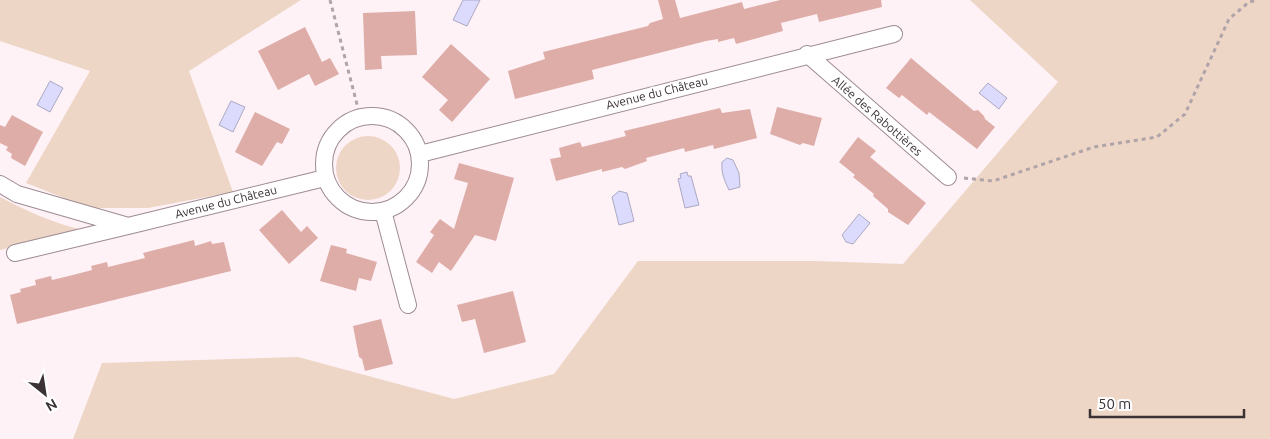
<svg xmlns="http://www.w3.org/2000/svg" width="1270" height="439" viewBox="0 0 1270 439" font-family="Ubuntu,sans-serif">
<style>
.green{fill:#eed6c6}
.water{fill:#dcdbfd;stroke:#aba8c1}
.building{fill:#deada8}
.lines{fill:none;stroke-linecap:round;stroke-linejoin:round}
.minor-casing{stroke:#9e8b93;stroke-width:18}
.path{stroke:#afa4a9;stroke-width:3;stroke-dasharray:4 4;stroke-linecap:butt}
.minor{stroke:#fff;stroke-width:16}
.labels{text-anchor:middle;stroke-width:4;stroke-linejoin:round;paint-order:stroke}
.street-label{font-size:12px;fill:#3a3235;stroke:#fff}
</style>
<rect width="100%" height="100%" fill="#fef2f7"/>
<path class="green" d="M 0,0 L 301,0 L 189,71 L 233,192 L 148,208 L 89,208 L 26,183 L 90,71 L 0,41 Z
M 970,0 L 1270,0 L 1270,439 L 73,439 L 102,363 L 298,357 L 454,399 L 554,374 L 638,261 L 815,261 L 903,264 L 1058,82 Z
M336 168a32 32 0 1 1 64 0a32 32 0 1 1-64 0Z
M 0,197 C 27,211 54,224 84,230 L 0,250 Z"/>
<path class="water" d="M 463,0 L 480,0 L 467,26 L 453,20 Z
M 50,81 L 63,88 L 50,112 L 37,105 Z
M 988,83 L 1007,98 L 999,109 L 979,93 Z
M 231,101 L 245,107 L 233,132 L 219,125 Z
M 727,158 L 733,160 L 739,173 L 740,187 L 729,190 C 724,180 721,172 722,162 Z
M 687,172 L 688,176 L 691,176 L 699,205 L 685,208 L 678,179 L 681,178 L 680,174 Z
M 619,191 L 627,193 L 634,221 L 619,225 L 612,197 Z
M 859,214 L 870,223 L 853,244 L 846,242 L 842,235 Z"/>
<path class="building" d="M 658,0 L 675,0 L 680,18 L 742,2 L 744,9 L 780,0 L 881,0 L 882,7 L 819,22 L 817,14 L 781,23 L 783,31 L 736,44 L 734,38 L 718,42 L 718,39 L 706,41 L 592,70 L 594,79 L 515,99 L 508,71 L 545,59 L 543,52 L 648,26 L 650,23 L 663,19 Z
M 415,11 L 417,55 L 381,56 L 382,69 L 365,70 L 363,13 Z
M 305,27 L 322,62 L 330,58 L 339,74 L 315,86 L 309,74 L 278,90 L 258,51 Z
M 451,44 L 490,79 L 452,122 L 439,110 L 448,100 L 422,77 Z
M 911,58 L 974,111 L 978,110 L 984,116 L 985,119 L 995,127 L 977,149 L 929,112 L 927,115 L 902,95 L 899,98 L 886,88 Z
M 777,107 L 822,118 L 814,146 L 803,143 L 800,145 L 770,134 Z
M 720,108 L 722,113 L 750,109 L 757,138 L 714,149 L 713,145 L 685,152 L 684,148 L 646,158 L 647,161 L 625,169 L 622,167 L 602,172 L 602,169 L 556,181 L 550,159 L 561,157 L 559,148 L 580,142 L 582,147 L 626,136 L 624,131 Z
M 255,112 L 290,129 L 282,144 L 277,142 L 262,166 L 235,152 Z
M 12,115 L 43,132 L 25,166 L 11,158 L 12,154 L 6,150 L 8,147 L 0,143 L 0,125 L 5,127 Z
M 858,137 L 876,151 L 870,157 L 926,203 L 908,225 L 888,212 L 888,209 L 873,196 L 874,194 L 853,177 L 855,175 L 839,162 Z
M 459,163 L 514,178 L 496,241 L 475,235 L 451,271 L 439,262 L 432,273 L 416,262 L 434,235 L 430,232 L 440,219 L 454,229 L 468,183 L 454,179 Z
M 282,210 L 301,232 L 307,226 L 318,238 L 289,264 L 259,230 Z
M 194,240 L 195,246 L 211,241 L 212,244 L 224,242 L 231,271 L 17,324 L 10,295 L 21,292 L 20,289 L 36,285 L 35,280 L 51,276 L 52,280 L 73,275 L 92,270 L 91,266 L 107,262 L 108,267 L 145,258 L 143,253 Z
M 331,245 L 347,249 L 346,253 L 377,262 L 371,281 L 359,278 L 356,291 L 320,281 Z
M 513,291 L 526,342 L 484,353 L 475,319 L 462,322 L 457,305 Z
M 381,319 L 393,364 L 365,371 L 362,359 L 359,357 L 353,326 Z"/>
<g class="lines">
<defs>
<path id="minor" d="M 807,54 L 948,177
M324 164a48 48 0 1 1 96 0a48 48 0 1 1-96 0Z
M 420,154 L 894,34
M 0,184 L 17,194 L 128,226 L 325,178
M 383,211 L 408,305
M 15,253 L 128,226"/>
</defs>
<use href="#minor" class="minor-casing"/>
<path class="path" d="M 330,0 L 360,116
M 964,178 L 993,181 L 1094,147 L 1157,137 L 1185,114 L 1229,19 L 1249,2 L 1258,0"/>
<use href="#minor" class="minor"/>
</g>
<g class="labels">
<g class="street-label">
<text transform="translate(657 93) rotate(-14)" y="4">Avenue du Château</text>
<text transform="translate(877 116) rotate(41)" y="4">Allée des Rabottières</text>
<text transform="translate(226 202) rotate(-14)" y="4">Avenue du Château</text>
</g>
</g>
<g transform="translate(45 394) rotate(150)" stroke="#ffffff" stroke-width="4" paint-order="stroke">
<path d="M0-4L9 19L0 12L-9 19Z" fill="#3a3235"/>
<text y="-8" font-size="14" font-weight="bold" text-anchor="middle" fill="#3a3235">N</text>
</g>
<path d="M1090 409v8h154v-8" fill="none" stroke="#3a3235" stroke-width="2.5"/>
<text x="1098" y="409" font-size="15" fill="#3a3235" stroke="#ffffff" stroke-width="4" paint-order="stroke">50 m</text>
</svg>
